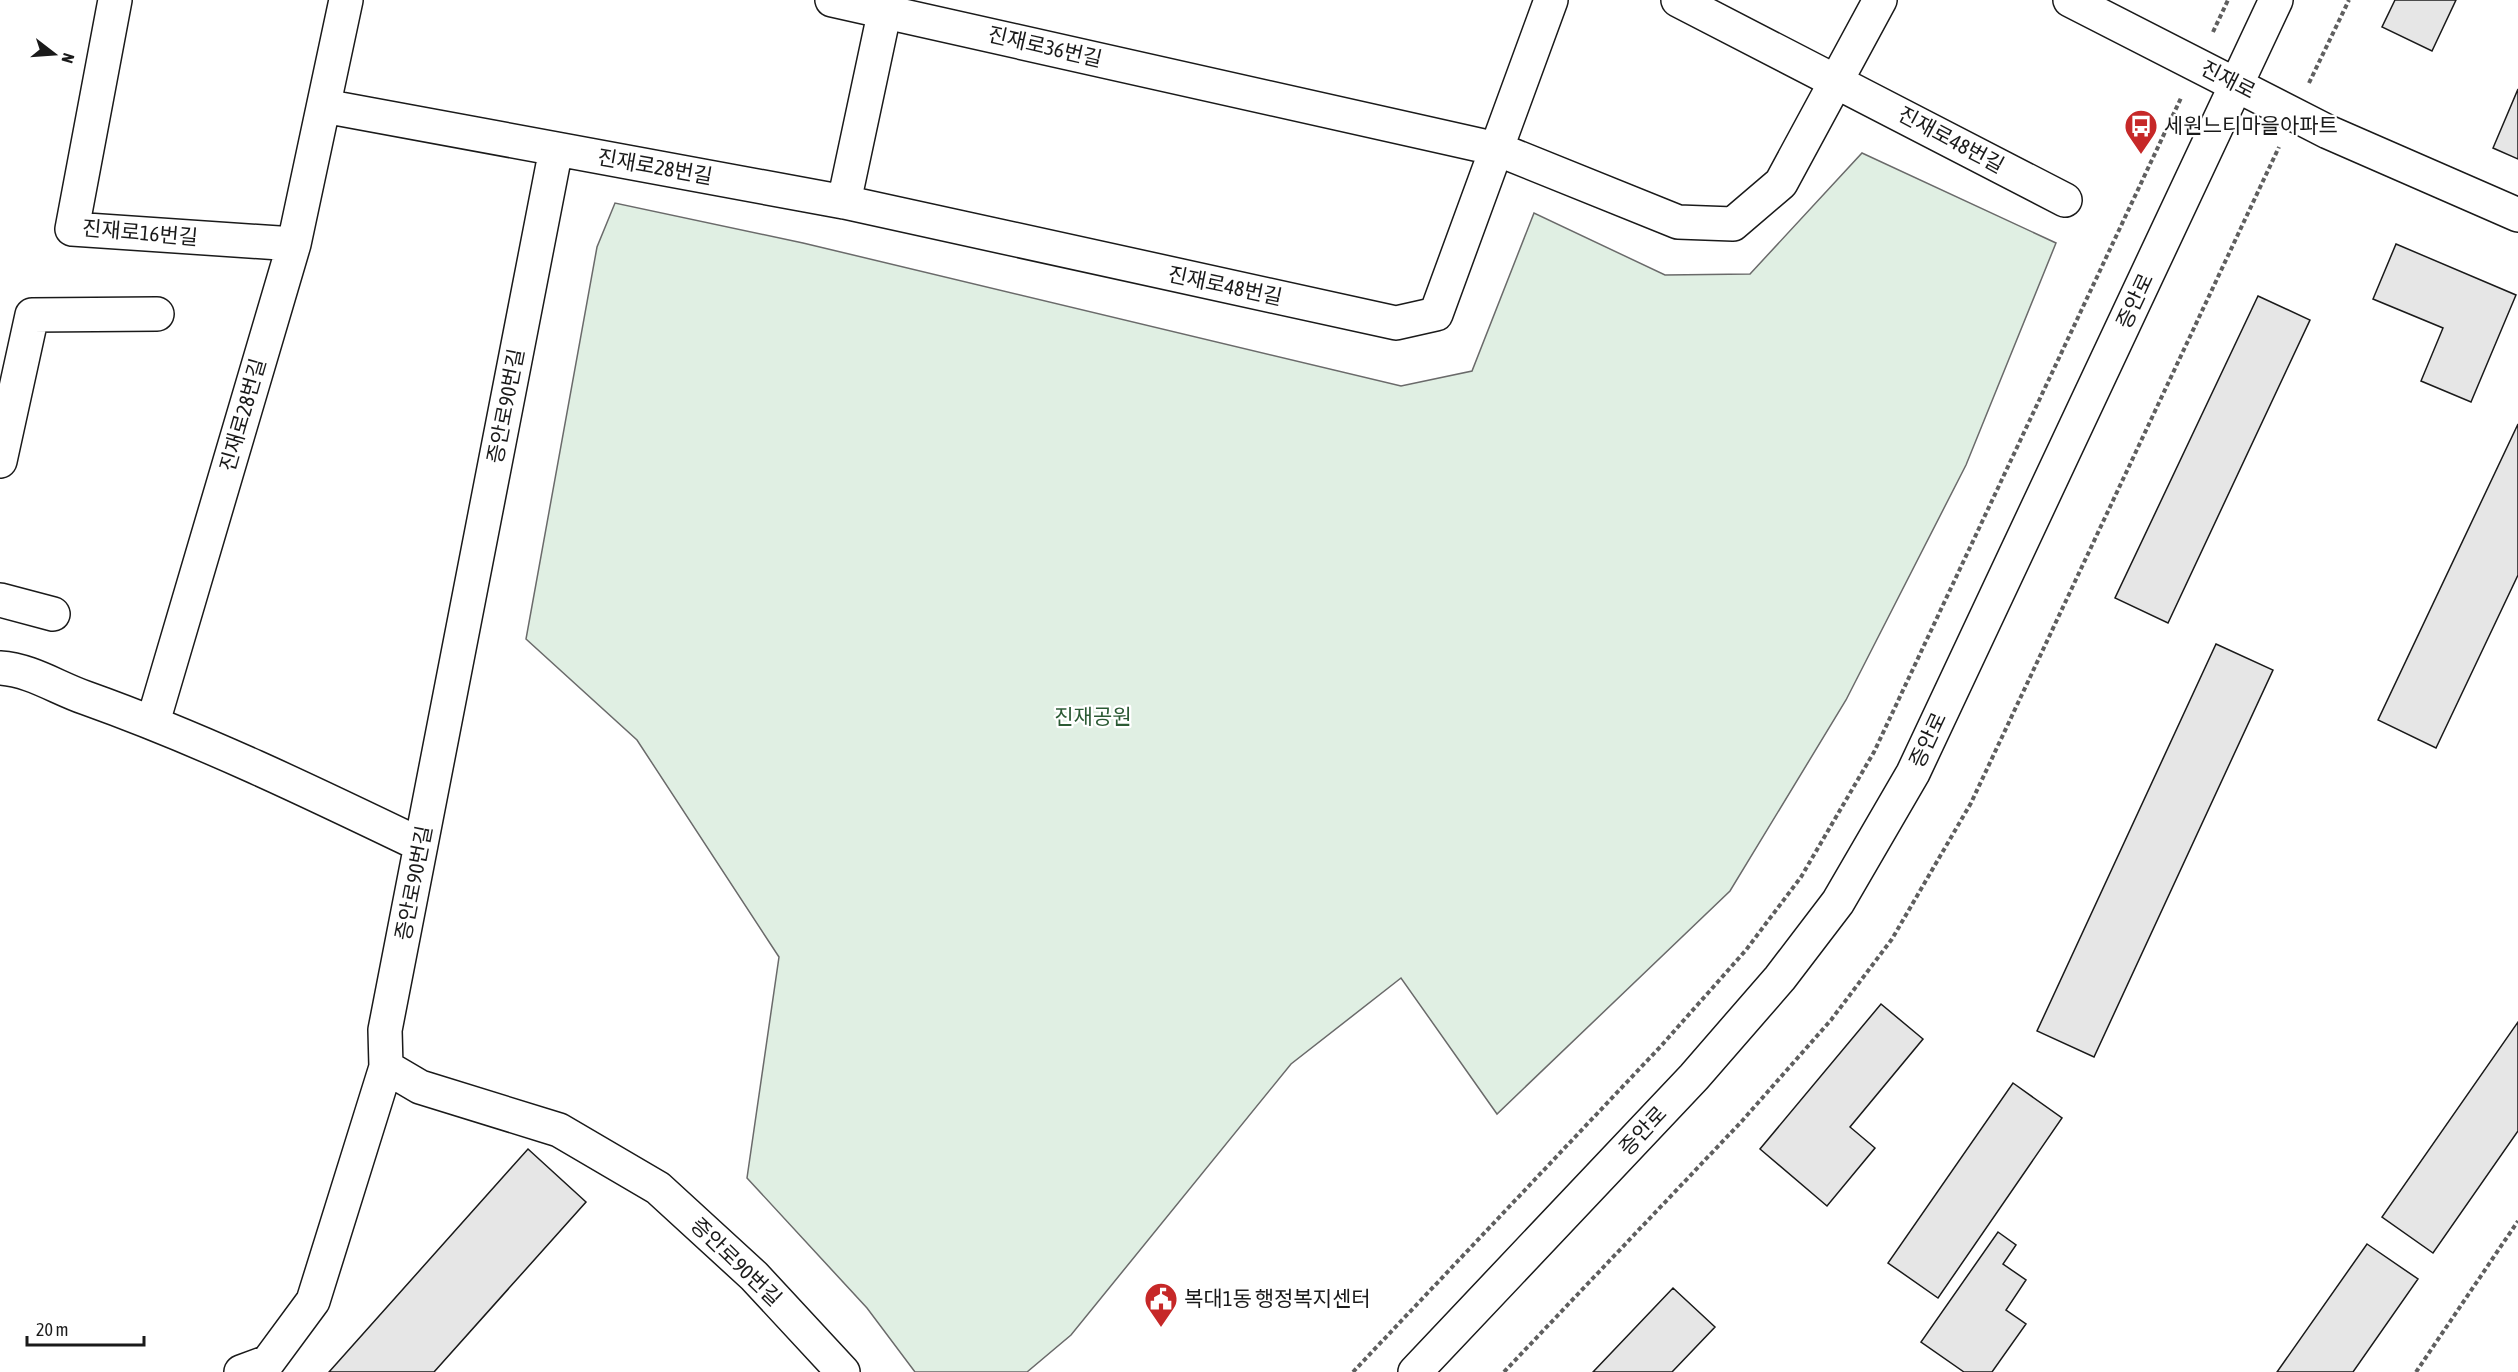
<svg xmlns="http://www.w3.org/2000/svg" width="2518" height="1372" viewBox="0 0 2518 1372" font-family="'Asap Condensed','Noto Sans KR',sans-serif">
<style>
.green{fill:#e0efe3;stroke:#6a6a6a;stroke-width:1.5}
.building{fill:#e6e6e6;stroke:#1a1a1a;stroke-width:1.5}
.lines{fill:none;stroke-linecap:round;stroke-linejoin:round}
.minor-casing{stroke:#1a1a1a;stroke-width:36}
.path{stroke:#5f5f5f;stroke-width:4;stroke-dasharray:4.5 3;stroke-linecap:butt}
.minor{stroke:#fff;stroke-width:33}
.labels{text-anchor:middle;stroke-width:4.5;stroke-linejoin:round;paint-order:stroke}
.street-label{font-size:21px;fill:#1a1a1a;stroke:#fff}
.poi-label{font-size:21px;fill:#1a1a1a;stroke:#fff;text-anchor:start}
.park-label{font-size:21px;fill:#2b5a34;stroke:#fff}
</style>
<rect width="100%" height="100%" fill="#fff"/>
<path class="green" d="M 1862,153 L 2056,243 L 1966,465 L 1846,700 L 1730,891 L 1497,1114 L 1401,978 L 1291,1064 L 1071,1335 L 1027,1372 L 915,1372 L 867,1308 L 747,1178 L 779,957 L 637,740 L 526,639 L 597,247 L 615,203 L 803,243 L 1401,386 L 1472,371 L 1534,213 L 1665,275 L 1750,274 Z"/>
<path class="building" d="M 2395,0 L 2456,0 L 2432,51 L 2382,27 Z
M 2518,89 L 2518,159 L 2493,148 Z
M 2396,244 L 2516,295 L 2471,402 L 2421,381 L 2443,328 L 2373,299 Z
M 2258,296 L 2310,320 L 2168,623 L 2115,598 Z
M 2518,424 L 2518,575 L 2436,748 L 2378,720 Z
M 2216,644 L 2273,670 L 2094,1057 L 2037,1031 Z
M 1881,1004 L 1923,1039 L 1850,1127 L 1875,1148 L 1827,1206 L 1760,1149 Z
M 2518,1022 L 2518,1131 L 2433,1253 L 2382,1217 Z
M 2013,1083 L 2062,1118 L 1938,1298 L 1888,1263 Z
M 528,1149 L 586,1202 L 434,1372 L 329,1372 Z
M 1998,1232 L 2016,1245 L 2003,1264 L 2026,1280 L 2006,1310 L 2026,1324 L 1992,1372 L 1964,1372 L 1921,1342 Z
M 2367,1244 L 2418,1279 L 2353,1372 L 2277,1372 Z
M 1673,1288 L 1715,1327 L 1672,1372 L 1593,1372 Z"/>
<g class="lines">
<defs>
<path id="minor" d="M 115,0 L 72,229 L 294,244
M 832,0 L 1497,149 L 1678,222 L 1733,224 L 1781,183 L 1880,0
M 1678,0 L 2065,200
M 2070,0 L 2328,132 L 2518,215
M 324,106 L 844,202 L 1396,323 L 1436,314 L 1551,0
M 556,149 L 385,1030 L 386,1067 L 420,1087 L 559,1130 L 658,1188 L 754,1276 L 843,1372
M 844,202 L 887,0
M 0,461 L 32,315 L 157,314
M 0,600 L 53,614
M 0,668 C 31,670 57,688 86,698 C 201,739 311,792 421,845
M 153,722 L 294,244 L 346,0
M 241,1372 L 268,1362 L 313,1301 L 386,1067
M 1415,1372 L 1694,1077 L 1780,978 L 1838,902 L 1913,773 L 2276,0"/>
</defs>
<use href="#minor" class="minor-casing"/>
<path class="path" d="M 2213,32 L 2228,0
M 2309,83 L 2349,0
M 1353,1372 L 1661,1046 L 1746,950 L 1801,877 L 1874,752 L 2181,98
M 1504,1372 L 1742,1121 L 1831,1020 L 1892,939 L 1971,803 L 2279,147
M 2416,1372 L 2518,1221"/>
<use href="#minor" class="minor"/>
</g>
<defs>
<symbol id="bus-pin" viewBox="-11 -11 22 30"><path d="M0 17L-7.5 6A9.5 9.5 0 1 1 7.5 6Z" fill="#c62828" stroke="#fff"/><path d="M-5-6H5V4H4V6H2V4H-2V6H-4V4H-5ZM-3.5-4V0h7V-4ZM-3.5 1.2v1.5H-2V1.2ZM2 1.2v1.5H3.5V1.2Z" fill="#fff"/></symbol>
<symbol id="civic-pin" viewBox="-11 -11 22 30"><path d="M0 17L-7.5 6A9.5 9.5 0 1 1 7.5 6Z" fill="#c62828" stroke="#fff"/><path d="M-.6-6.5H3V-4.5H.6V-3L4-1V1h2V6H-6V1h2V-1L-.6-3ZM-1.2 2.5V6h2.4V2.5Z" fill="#fff"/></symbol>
</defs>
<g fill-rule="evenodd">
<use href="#bus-pin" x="2122" y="107" width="38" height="52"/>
<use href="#civic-pin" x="1142" y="1280" width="38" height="52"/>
</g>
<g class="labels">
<g class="street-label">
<text transform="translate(1045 47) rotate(13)" y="7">진재로36번길</text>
<text transform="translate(2228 80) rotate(27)" y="7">진재로</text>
<text transform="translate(1951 140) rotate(28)" y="7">진재로48번길</text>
<text transform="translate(655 167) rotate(10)" y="7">진재로28번길</text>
<text transform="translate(140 233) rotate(5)" y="7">진재로16번길</text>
<text transform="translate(1225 286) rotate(12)" y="7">진재로48번길</text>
<text transform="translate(2135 301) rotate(-65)" y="7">증안로</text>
<text transform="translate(506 406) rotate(-79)" y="7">증안로90번길</text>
<text transform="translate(243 415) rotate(-74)" y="7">진재로28번길</text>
<text transform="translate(1928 740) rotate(-65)" y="7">증안로</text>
<text transform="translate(414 883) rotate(-79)" y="7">증안로90번길</text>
<text transform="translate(1643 1131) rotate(-47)" y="7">증안로</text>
<text transform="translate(736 1262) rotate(44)" y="7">증안로90번길</text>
</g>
<g class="poi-label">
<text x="2164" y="133">세원느티마을아파트</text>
<text x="1184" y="1306">복대1동 행정복지센터</text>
</g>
<g class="park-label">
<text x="1093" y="724">진재공원</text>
</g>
</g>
<g transform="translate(54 54) rotate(107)" stroke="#ffffff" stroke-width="4.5" paint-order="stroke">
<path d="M0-4.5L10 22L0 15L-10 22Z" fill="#1a1a1a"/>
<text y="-9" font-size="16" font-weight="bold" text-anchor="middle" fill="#1a1a1a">N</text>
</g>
<path d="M27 1336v9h117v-9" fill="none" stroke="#1a1a1a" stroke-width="3"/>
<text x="36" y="1336" font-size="18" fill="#1a1a1a" stroke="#ffffff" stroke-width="4.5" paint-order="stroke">20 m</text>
</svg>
